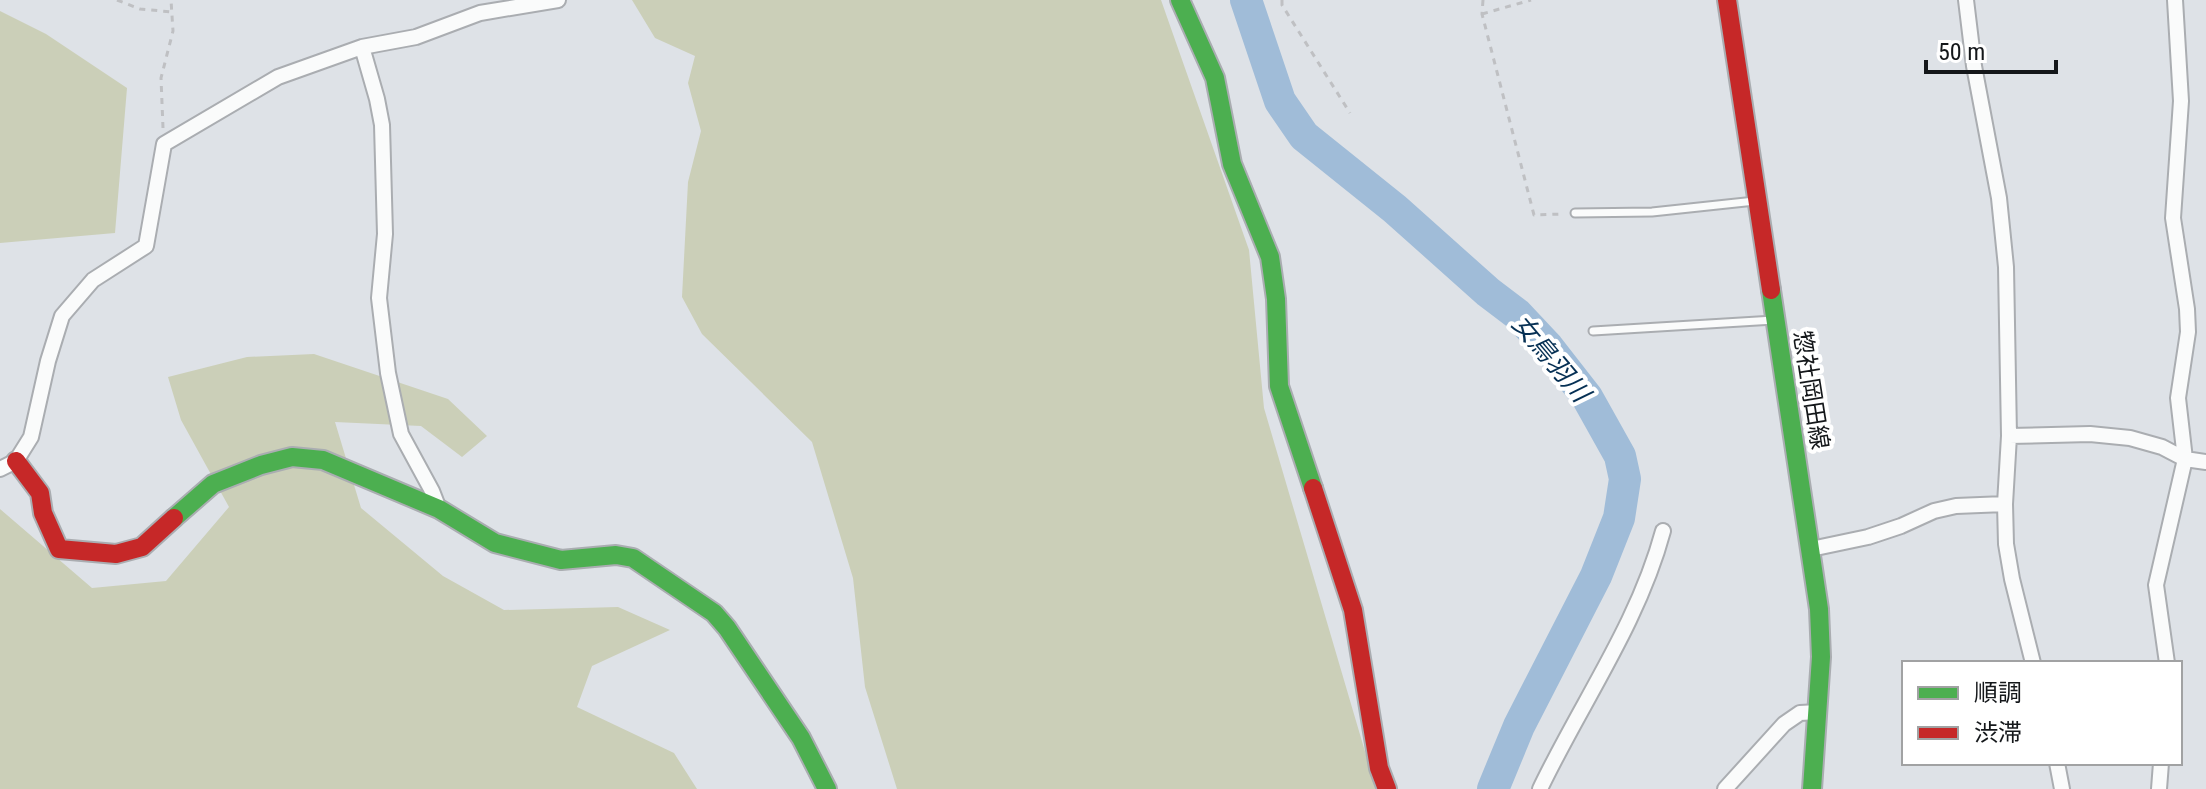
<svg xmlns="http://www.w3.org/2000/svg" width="2206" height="789" viewBox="0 0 2206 789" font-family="'Roboto Condensed','Noto Sans JP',sans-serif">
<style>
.green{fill:#cbcfb8}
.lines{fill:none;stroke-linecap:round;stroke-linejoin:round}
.river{stroke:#a0bcd8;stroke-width:32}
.lane-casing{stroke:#aaadb1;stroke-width:11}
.street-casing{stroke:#aaadb1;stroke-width:18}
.fast-casing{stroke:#aaadb1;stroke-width:22}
.jam-casing{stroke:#aaadb1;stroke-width:22}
.path{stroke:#bfc0c3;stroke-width:3;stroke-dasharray:6 6;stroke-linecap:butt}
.lane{stroke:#fafbfb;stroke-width:7}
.street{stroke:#fafbfb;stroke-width:14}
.fast{stroke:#4caf50;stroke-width:18}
.jam{stroke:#c62828;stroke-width:18}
.labels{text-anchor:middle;stroke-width:8;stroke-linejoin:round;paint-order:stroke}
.street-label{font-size:24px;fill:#14171a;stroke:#fff}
.water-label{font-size:26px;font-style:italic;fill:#063054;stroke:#fff}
</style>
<rect width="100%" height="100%" fill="#dee2e7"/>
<path class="green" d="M 632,0 L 1161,0 L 1249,250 L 1264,408 L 1376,789 L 897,789 L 865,687 L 853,578 L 812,442 L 702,334 L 682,297 L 688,182 L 701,131 L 688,83 L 695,56 L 655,38 Z
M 0,11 L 46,34 L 127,88 L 115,233 L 0,243 Z
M 314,354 L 448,399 L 487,436 L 462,457 L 421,426 L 335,422 L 361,508 L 443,576 L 504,610 L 618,607 L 670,630 L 592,666 L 577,707 L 674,753 L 697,789 L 0,789 L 0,509 L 92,588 L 166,581 L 229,507 L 181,420 L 168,377 L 247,357 Z"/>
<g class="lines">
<path class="river" d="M 1246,0 L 1280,101 L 1304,136 L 1395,209 L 1488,292 L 1517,314 L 1548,347 L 1587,397 L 1620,456 L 1625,479 L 1619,518 L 1596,576 L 1519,726 L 1493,789"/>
<defs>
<path id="lane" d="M 1575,213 L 1652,212 L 1755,201
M 1593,331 L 1774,320"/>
<path id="street" d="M 1966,0 L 1974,66 L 1999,198 L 2006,267 L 2009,436 L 2005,504 L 2006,544 L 2012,579 L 2033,663
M 362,47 L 377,99 L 382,125 L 385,234 L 379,298 L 388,373 L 401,434 L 432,491 L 439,509
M 2009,436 L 2090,434 L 2130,438 L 2162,447 L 2185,459 L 2206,462
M 0,469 L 16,461 L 31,437 L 48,361 L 62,316 L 93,280 L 146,246 L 164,144 L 278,77 L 362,47 L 416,37 L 480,13 L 558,0
M 1811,549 L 1868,537 L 1901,526 L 1934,511 L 1956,506 L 2005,504
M 2167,663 L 2156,585 L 2185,459 L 2178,398 L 2188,332 L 2187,309 L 2173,218 L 2181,101 L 2175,0
M 2057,763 L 2062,789
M 1540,789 C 1581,703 1638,624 1663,531
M 1725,789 L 1784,724 L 1800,713 L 1818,712
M 2159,789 L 2161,763"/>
<path id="fast" d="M 1180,0 L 1215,78 L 1232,164 L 1270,257 L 1276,299 L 1279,386 L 1313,488
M 1771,290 L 1819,609 L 1821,657 L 1812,789
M 174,518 L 213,484 L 261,465 L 292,457 L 323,460 L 439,509 L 495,543 L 561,560 L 616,555 L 633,558 L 714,613 L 727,628 L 801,738 L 827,789"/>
<path id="jam" d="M 1727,0 L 1771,290
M 16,461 L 40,493 L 43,513 L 59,549 L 116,554 L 142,547 L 174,518
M 1313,488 L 1353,610 L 1379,768 L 1387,789"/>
</defs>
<use href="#lane" class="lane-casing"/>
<use href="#street" class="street-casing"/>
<use href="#fast" class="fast-casing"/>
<use href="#jam" class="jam-casing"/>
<path class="path" d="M 117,0 L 140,9 L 172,12
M 1282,0 L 1282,5 L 1350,113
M 1483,0 L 1482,14 L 1534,215 L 1563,214
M 1482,14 L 1531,0
M 163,128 L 161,78 L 173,31 L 171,0"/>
<use href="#lane" class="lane"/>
<use href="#street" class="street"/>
<use href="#fast" class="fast"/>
<use href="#jam" class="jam"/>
</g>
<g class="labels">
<g class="street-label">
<text transform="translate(1811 390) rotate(81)" y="8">惣社岡田線</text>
</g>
<g class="water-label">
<text transform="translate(1551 358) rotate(50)" y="9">女鳥羽川</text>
</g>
</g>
<rect x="1902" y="661" width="280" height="104" fill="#ffffff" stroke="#a1a2a3" stroke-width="2"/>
<rect x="1918" y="687" width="40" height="12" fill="#4caf50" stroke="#a1a2a3" stroke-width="2"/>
<text x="1974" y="701" font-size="24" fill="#14171a">順調</text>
<rect x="1918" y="727" width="40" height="12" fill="#c62828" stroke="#a1a2a3" stroke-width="2"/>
<text x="1974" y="741" font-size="24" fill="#14171a">渋滞</text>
<path d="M1926 60v12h130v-12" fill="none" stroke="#14171a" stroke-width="4"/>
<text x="1938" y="60" font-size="24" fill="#14171a" stroke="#ffffff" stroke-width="6" paint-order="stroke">50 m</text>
</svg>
